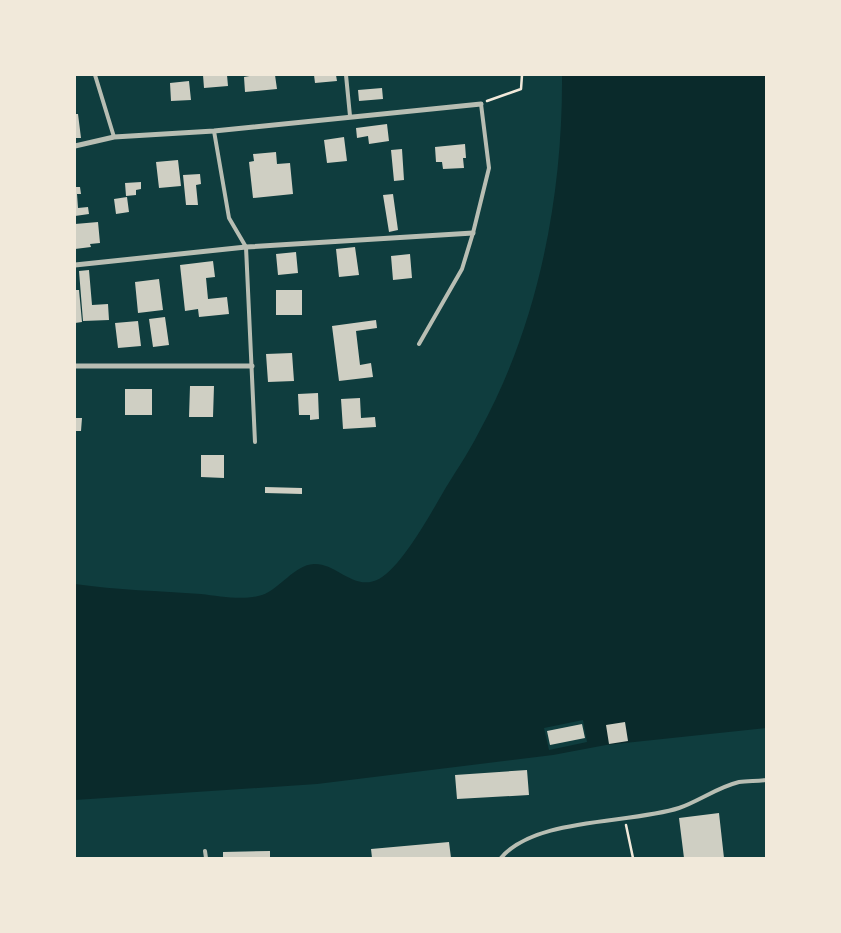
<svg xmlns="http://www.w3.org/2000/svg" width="841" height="933" viewBox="0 0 841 933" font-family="Georgia,serif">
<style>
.water{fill:#0a2a2b}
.pier{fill:#0f3d3e}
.building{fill:#cfcfc3}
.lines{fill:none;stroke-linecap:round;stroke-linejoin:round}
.path{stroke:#f1e9da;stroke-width:2.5}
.service{stroke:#b8beb3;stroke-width:4}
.minor{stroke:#b8beb3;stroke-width:5}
</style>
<rect width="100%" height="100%" fill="#0f3d3e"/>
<path class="water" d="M 562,75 L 766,75 L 766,728 L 606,745 L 553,755 L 317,784 L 75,800 L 75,584 C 117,590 159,591 201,594 C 219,596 244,601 262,595 C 280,589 294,565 314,564 C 337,563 354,592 379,579 C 401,567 428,518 441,496 C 453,475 468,454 479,432 C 538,325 563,197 562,75 Z"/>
<path class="pier" d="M 583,720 L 587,742 L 549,750 L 544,728 Z"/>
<path class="building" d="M 203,75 L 227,75 L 228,86 L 204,88 Z
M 255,75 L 275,75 L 277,89 L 245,92 L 244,77 Z
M 314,75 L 336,75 L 337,81 L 315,83 Z
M 189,81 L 191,100 L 171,101 L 170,83 Z
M 382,88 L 383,99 L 359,101 L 358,90 Z
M 75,114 L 78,114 L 81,138 L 75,138 Z
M 387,124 L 389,141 L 369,144 L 368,136 L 357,138 L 356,128 Z
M 344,137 L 347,161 L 327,163 L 324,140 Z
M 465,144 L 466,158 L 463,158 L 464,168 L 443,169 L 442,162 L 436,162 L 435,147 Z
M 402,149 L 404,180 L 394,181 L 391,150 Z
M 276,152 L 277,164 L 290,163 L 293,194 L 253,198 L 249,162 L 254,161 L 253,154 Z
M 178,160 L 181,186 L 159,188 L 156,162 Z
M 200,174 L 201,184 L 196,185 L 198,205 L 186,205 L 183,175 Z
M 141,182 L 141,189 L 136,190 L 136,195 L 126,196 L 125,183 Z
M 75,187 L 80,187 L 81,194 L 77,194 L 78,208 L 88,207 L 89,214 L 75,216 Z
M 393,194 L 398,230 L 389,232 L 383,195 Z
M 127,197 L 129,212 L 116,214 L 114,199 Z
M 98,222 L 100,243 L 90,244 L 91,247 L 75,249 L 75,224 Z
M 355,247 L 359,275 L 339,277 L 336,249 Z
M 296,252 L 298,273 L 278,275 L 276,254 Z
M 410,254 L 412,278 L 393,280 L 391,256 Z
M 213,261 L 215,277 L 206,278 L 208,299 L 227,297 L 229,314 L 199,317 L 198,309 L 185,311 L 180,265 Z
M 89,270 L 92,305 L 108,304 L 109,320 L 83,321 L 79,271 Z
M 159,279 L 163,310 L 138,313 L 135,282 Z
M 75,290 L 79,290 L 82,322 L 75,323 Z
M 276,290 L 302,290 L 302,315 L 276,315 Z
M 165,317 L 169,345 L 153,347 L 149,319 Z
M 376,320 L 377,328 L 356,331 L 360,365 L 371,363 L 373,377 L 339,381 L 332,326 Z
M 138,321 L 141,346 L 118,348 L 115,323 Z
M 292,353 L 294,381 L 268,382 L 266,354 Z
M 190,386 L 214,386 L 213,417 L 189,417 Z
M 125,389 L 152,389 L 152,415 L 125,415 Z
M 318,393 L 319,419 L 310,420 L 310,415 L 299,415 L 298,394 Z
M 360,398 L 361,418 L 375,417 L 376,427 L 343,429 L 341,399 Z
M 75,418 L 82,418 L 81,431 L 75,431 Z
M 201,455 L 224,455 L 224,478 L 201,477 Z
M 265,487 L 302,488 L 302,494 L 265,493 Z
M 625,722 L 628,741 L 609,744 L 606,725 Z
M 582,724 L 585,738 L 550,745 L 547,731 Z
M 527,770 L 529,795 L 457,799 L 455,775 Z
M 719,813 L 724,858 L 684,858 L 679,818 Z
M 449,842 L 451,858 L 372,858 L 371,849 Z
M 270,851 L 270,858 L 223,858 L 223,852 Z"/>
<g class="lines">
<path class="path" d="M 487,101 L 521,89 L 522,75
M 626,825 L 633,858"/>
<path class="service" d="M 95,75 L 114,137
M 346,75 L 350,116
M 214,131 L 229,218 L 246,247 L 255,442
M 419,344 L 462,269 L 473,233 L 489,168 L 481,104
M 205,851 L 206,858
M 501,858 C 535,817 630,824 679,808 C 699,801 718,787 739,782 C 748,781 757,781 766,780"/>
<path class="minor" d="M 75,146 L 114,137 L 214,131 L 481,104
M 75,265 L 246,247 L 473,233
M 75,366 L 252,366"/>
</g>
<rect width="841" height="933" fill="none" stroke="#f1e9da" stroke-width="152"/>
</svg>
